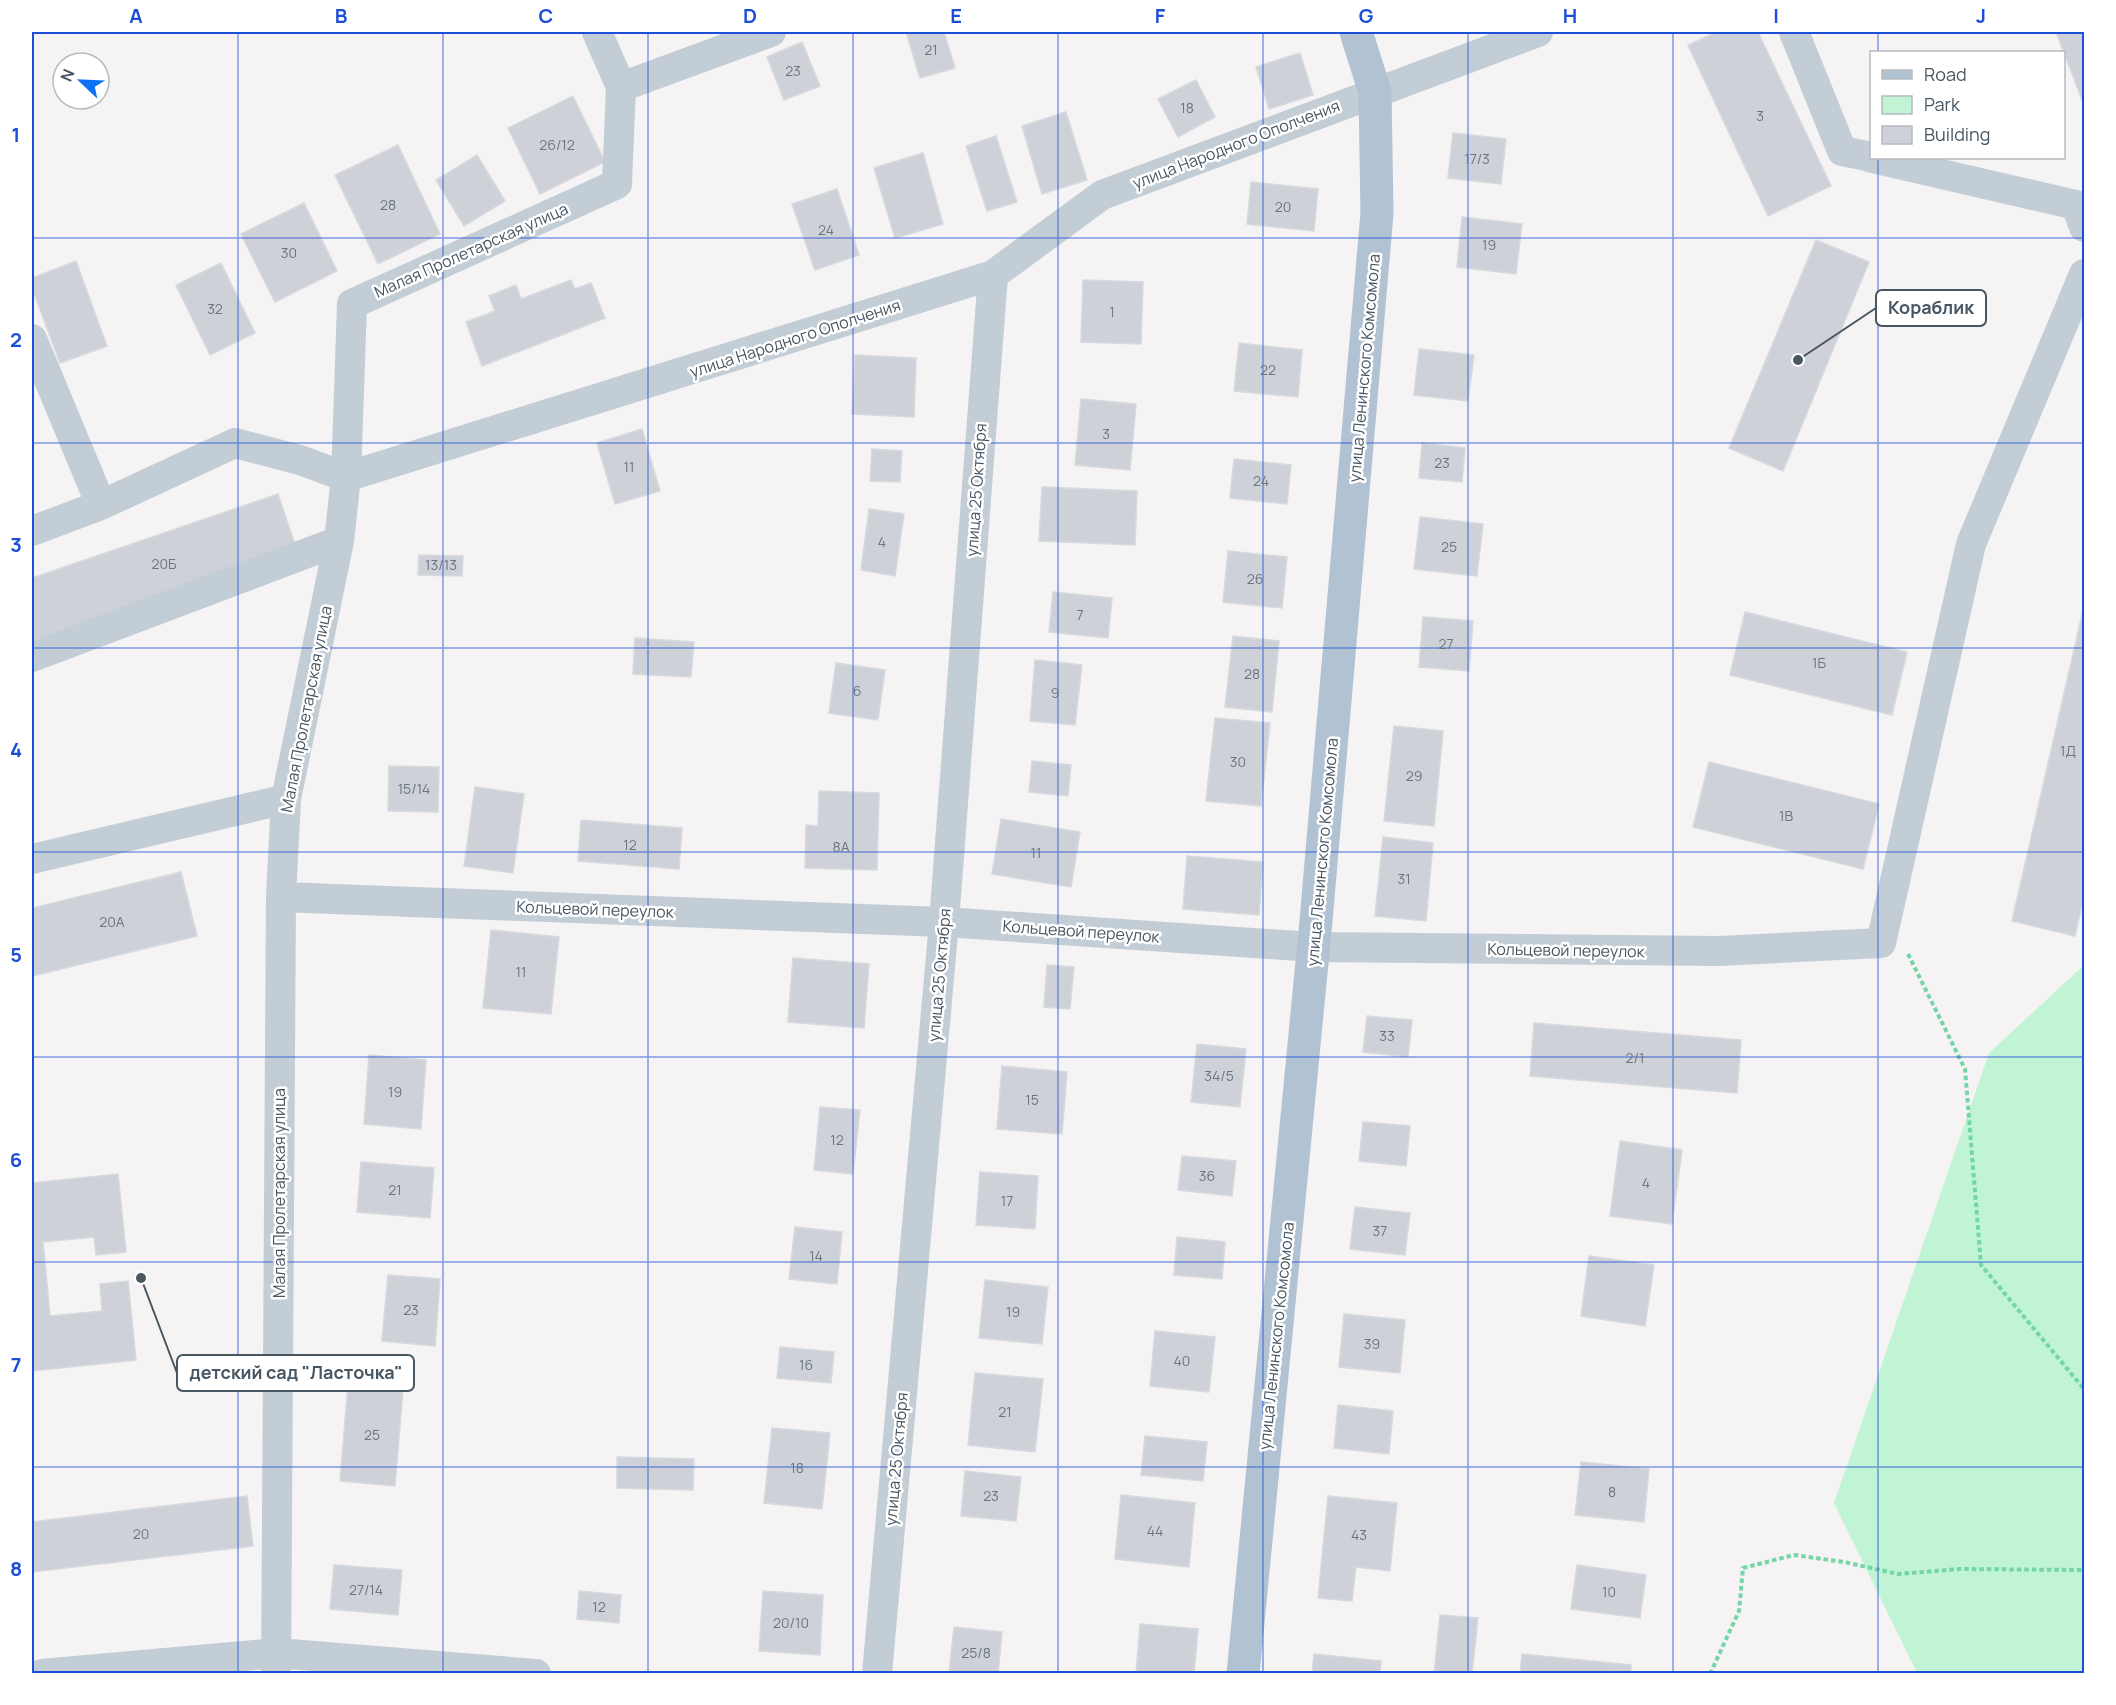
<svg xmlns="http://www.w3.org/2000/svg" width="2116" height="1705" viewBox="0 0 2116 1705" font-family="Manrope,sans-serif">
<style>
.green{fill:#c0f4d4}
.building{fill:#ced2d8;stroke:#d6d9de;stroke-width:1.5}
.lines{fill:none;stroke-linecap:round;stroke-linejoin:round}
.path{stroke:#74d5a6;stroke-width:4;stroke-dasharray:4.5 3;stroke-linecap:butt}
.minor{stroke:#c3cdd5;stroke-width:30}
.major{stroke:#b1c2d3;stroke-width:33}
.grid{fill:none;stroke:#1d4ed8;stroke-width:1.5;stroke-opacity:0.55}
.labels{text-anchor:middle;stroke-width:5;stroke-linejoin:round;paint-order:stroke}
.number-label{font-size:14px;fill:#6a7580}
.street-label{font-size:16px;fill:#485662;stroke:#fff}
.leader{fill:none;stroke:#485662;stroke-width:2}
.callout-dot{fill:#485662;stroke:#fff;stroke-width:2}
.callout{fill:#fff;stroke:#485662;stroke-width:2}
.callout-label{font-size:18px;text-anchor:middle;font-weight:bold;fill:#485662}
.neatline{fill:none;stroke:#1d4ed8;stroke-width:2}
.grid-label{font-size:20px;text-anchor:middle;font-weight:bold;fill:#1d4ed8}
</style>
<rect width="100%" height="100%" fill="#f5f3f3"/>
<path class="green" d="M 2084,965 L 2084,1673 L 1917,1673 L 1834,1503 L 1989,1053 Z"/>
<path class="building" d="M 906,32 L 944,32 L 955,68 L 920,78 Z
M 1717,32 L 1758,32 L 1831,186 L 1768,216 L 1688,45 Z
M 2056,32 L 2084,32 L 2084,105 Z
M 802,42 L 820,86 L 784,100 L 767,57 Z
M 1300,53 L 1313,95 L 1269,109 L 1256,67 Z
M 1196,80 L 1215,117 L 1178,137 L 1158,99 Z
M 573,96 L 605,162 L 540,194 L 508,128 Z
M 1066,112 L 1087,180 L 1042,194 L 1022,126 Z
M 1453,133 L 1506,139 L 1501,184 L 1448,178 Z
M 996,136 L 1017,202 L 987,211 L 966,146 Z
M 398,145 L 440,234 L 378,264 L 335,175 Z
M 923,153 L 943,224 L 895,238 L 874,168 Z
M 477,155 L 505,201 L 464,226 L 436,180 Z
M 1251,182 L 1318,189 L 1314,231 L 1247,224 Z
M 837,189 L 859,255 L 815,270 L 792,204 Z
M 304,203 L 337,271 L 275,302 L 241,234 Z
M 1462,217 L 1522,224 L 1516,274 L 1457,267 Z
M 1816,240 L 1869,262 L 1783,471 L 1729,448 Z
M 76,261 L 107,346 L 60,363 L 32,288 L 32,278 Z
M 221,263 L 255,333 L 210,355 L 176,285 Z
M 571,280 L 575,289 L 591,283 L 605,318 L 482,366 L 466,322 L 495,311 L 489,296 L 516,285 L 521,299 Z
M 1083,280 L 1143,282 L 1141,344 L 1081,342 Z
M 1239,343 L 1302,350 L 1298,397 L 1234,391 Z
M 1419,349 L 1474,355 L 1468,401 L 1414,395 Z
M 855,355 L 916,358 L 914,417 L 852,414 Z
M 1081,399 L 1136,404 L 1130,470 L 1075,465 Z
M 642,429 L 660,491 L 615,504 L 597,443 Z
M 1422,443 L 1465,448 L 1462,482 L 1419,478 Z
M 872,449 L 902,451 L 900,482 L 870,481 Z
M 1234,459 L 1291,465 L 1287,504 L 1230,498 Z
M 1042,487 L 1137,491 L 1135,545 L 1039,541 Z
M 278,494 L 297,551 L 32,641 L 32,578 Z
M 869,509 L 904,514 L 895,576 L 861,570 Z
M 1420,517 L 1483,524 L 1477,576 L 1414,569 Z
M 1228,551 L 1287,557 L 1282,608 L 1223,602 Z
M 419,555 L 463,556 L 462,576 L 418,575 Z
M 1053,592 L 1112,598 L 1108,638 L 1049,632 Z
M 2084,606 L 2084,896 L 2075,936 L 2012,921 Z
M 1745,612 L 1907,652 L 1892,715 L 1730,675 Z
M 1423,617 L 1473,621 L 1469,671 L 1419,667 Z
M 1233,636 L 1279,641 L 1272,712 L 1225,707 Z
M 635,638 L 694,642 L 691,677 L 633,674 Z
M 1035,660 L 1082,665 L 1075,725 L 1030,721 Z
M 836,663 L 885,670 L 878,720 L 829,713 Z
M 1215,718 L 1270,723 L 1261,806 L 1206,801 Z
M 1394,726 L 1443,731 L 1434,826 L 1384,821 Z
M 1032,761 L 1071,765 L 1068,796 L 1029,792 Z
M 1709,762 L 1879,804 L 1863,869 L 1693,827 Z
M 389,766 L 439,767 L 438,812 L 388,811 Z
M 475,787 L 524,794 L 513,873 L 464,866 Z
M 819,791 L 879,793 L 877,870 L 805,868 L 806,825 L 818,826 Z
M 1001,819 L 1080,832 L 1071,887 L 992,874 Z
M 581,820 L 682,828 L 679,869 L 578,861 Z
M 1383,837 L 1433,843 L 1426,921 L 1375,916 Z
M 1187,856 L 1263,862 L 1259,915 L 1183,909 Z
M 181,872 L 197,936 L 32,976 L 32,908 Z
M 491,930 L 559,937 L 551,1014 L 483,1008 Z
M 793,958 L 869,964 L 864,1028 L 788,1022 Z
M 1047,965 L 1074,967 L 1070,1009 L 1044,1007 Z
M 1367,1016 L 1412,1020 L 1408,1057 L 1363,1052 Z
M 1534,1023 L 1741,1040 L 1737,1093 L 1530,1076 Z
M 1197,1044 L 1246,1049 L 1240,1107 L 1191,1102 Z
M 369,1055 L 426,1060 L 421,1129 L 364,1124 Z
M 1002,1066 L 1067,1072 L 1062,1134 L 997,1129 Z
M 820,1107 L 860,1110 L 853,1174 L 814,1170 Z
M 1363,1122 L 1410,1126 L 1406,1166 L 1359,1161 Z
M 1620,1141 L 1682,1150 L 1672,1224 L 1610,1216 Z
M 1182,1156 L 1236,1161 L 1232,1196 L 1178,1190 Z
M 361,1162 L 434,1168 L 430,1218 L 357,1212 Z
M 980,1172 L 1038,1176 L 1035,1229 L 976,1225 Z
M 118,1174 L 126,1252 L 96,1255 L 94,1237 L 43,1242 L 50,1316 L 102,1311 L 100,1284 L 128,1281 L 136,1360 L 32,1371 L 32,1183 Z
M 1355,1207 L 1410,1213 L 1405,1255 L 1350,1249 Z
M 795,1227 L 842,1232 L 837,1284 L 789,1279 Z
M 1177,1237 L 1225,1242 L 1222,1279 L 1174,1275 Z
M 1589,1256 L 1654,1265 L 1645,1326 L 1581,1316 Z
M 388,1275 L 440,1279 L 435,1346 L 382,1341 Z
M 985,1280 L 1048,1287 L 1042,1344 L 979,1338 Z
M 1344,1314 L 1405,1320 L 1400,1373 L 1339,1367 Z
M 1155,1331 L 1215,1337 L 1209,1392 L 1150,1386 Z
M 780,1347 L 834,1352 L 831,1383 L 777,1378 Z
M 975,1373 L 1043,1379 L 1035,1452 L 968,1445 Z
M 348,1384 L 403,1389 L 395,1486 L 340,1481 Z
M 1338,1405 L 1393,1411 L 1389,1454 L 1334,1448 Z
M 772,1428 L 830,1433 L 822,1509 L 764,1503 Z
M 1145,1436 L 1207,1442 L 1203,1481 L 1141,1475 Z
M 617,1457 L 694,1459 L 693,1490 L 617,1488 Z
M 1581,1462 L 1649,1469 L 1644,1522 L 1575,1515 Z
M 965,1471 L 1021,1477 L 1016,1521 L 961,1516 Z
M 1121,1495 L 1195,1503 L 1189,1567 L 1115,1559 Z
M 247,1496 L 253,1546 L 32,1572 L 32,1522 Z
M 1328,1496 L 1397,1503 L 1390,1571 L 1356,1567 L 1352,1601 L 1318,1598 Z
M 334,1565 L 402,1570 L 398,1615 L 330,1609 Z
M 1577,1565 L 1646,1575 L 1640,1618 L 1571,1609 Z
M 579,1591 L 621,1595 L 619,1623 L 577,1619 Z
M 763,1591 L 823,1595 L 820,1655 L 759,1651 Z
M 1440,1615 L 1478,1618 L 1472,1674 L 1434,1674 Z
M 1140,1624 L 1198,1629 L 1194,1674 L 1136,1674 Z
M 954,1627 L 1002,1632 L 998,1674 L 949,1673 Z
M 1314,1654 L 1381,1661 L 1380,1674 L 1312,1674 Z
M 1522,1654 L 1631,1665 L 1631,1674 L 1520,1674 Z"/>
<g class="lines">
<path class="path" d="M 1908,954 L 1965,1069 L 1981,1265 L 2084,1389
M 1710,1674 L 1739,1611 L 1743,1568 L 1794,1555 L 1844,1562 L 1898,1574 L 1960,1569 L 2084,1570"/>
<path class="minor" d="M 1794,32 L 1842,151 L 1872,157
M 621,87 L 771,32
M 1872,158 L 2076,205 L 2084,227
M 32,339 L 101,505
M 32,531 L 101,505 L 235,443 L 300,460 L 346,477 L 993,275 L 1102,195 L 1538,32
M 32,657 L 339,541
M 32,859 L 286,799
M 281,897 L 944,922 L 1313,947 L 1719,951 L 1881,943 L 1971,544 L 2084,274
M 42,1674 L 277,1653 L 536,1674
M 276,1674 L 281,897 L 286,799 L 339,541 L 346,477 L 352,304 L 617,184 L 621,87 L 597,32
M 877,1674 L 944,922 L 993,275"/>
<path class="major" d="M 1243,1674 L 1316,921 L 1377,213 L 1375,92 L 1356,32"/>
</g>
<path class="grid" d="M 238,32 L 238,1674M 443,32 L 443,1674M 648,32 L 648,1674M 853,32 L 853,1674M 1058,32 L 1058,1674M 1263,32 L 1263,1674M 1468,32 L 1468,1674M 1673,32 L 1673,1674M 1878,32 L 1878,52M 1878,158 L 1878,1674M 32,238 L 2084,238M 32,443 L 2084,443M 32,648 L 2084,648M 32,852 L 2084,852M 32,1057 L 2084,1057M 32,1262 L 2084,1262M 32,1467 L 2084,1467"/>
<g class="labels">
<g class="number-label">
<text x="931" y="55">21</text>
<text x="793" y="76">23</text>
<text x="1187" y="113">18</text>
<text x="1760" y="121">3</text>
<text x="557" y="150">26/12</text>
<text x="1477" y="164">17/3</text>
<text x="388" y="210">28</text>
<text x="1283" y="212">20</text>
<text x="826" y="235">24</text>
<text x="1489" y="250">19</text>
<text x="289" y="258">30</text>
<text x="215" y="314">32</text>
<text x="1112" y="317">1</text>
<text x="1268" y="375">22</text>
<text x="1106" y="439">3</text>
<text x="1442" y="468">23</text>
<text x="629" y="472">11</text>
<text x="1261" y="486">24</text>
<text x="882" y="547">4</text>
<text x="1449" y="552">25</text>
<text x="164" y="569">20Б</text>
<text x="441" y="570">13/13</text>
<text x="1255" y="584">26</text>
<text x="1080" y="620">7</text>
<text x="1446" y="649">27</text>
<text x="1819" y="668">1Б</text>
<text x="1252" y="679">28</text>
<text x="857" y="696">6</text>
<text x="1055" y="698">9</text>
<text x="2068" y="756">1Д</text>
<text x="1238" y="767">30</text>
<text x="1414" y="781">29</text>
<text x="414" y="794">15/14</text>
<text x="1786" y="821">1В</text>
<text x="630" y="850">12</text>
<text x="841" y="852">8А</text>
<text x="1036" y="858">11</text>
<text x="1404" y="884">31</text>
<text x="112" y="927">20А</text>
<text x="521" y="977">11</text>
<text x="1387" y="1041">33</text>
<text x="1635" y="1063">2/1</text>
<text x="1219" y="1081">34/5</text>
<text x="395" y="1097">19</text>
<text x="1032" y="1105">15</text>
<text x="837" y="1145">12</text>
<text x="1207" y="1181">36</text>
<text x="1646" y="1188">4</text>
<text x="395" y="1195">21</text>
<text x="1007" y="1206">17</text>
<text x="1380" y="1236">37</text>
<text x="816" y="1261">14</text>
<text x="411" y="1315">23</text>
<text x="1013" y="1317">19</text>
<text x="1372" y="1349">39</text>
<text x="1182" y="1366">40</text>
<text x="806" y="1370">16</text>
<text x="1005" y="1417">21</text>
<text x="372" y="1440">25</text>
<text x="797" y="1473">18</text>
<text x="1612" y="1497">8</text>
<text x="991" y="1501">23</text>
<text x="1155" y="1536">44</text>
<text x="141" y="1539">20</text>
<text x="1359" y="1540">43</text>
<text x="366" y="1595">27/14</text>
<text x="1609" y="1597">10</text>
<text x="599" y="1612">12</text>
<text x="791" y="1628">20/10</text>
<text x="976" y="1658">25/8</text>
</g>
<g class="street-label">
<text transform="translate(1236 144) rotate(-21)" y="6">улица Народного Ополчения</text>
<text transform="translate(471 250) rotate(-24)" y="6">Малая Пролетарская улица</text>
<text transform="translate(795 338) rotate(-18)" y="6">улица Народного Ополчения</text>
<text transform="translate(1364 368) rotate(-85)" y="6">улица Ленинского Комсомола</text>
<text transform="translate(976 490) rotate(-86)" y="6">улица 25 Октября</text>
<text transform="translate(306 709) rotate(-79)" y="6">Малая Пролетарская улица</text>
<text transform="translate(1322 852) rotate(-85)" y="6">улица Ленинского Комсомола</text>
<text transform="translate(595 909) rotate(2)" y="6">Кольцевой переулок</text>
<text transform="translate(1081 931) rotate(4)" y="6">Кольцевой переулок</text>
<text transform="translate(1566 950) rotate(1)" y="6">Кольцевой переулок</text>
<text transform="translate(939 975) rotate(-85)" y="6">улица 25 Октября</text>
<text transform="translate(279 1193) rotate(-90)" y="6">Малая Пролетарская улица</text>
<text transform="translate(1276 1336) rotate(-84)" y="6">улица Ленинского Комсомола</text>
<text transform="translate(896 1459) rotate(-85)" y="6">улица 25 Октября</text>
</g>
</g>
<path class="leader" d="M1798 360L1876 308M141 1278L177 1373"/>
<g class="callout-dot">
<circle cx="1798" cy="360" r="6"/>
<circle cx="141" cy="1278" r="6"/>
</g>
<g class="callout">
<rect x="1876" y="290" width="110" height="36" rx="6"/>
<rect x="177" y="1355" width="237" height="36" rx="6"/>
</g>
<g class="callout-label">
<text x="1931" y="314">Кораблик</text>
<text x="296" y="1379">детский сад "Ласточка"</text>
</g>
<rect width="2116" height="1705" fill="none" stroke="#ffffff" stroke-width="66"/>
<rect x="1870" y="51" width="195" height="108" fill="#ffffff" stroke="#b6bbc0" stroke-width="1.5"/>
<rect x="1882" y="70" width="30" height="9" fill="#b1c2d3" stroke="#b6bbc0" stroke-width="1.5"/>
<text x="1924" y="81" font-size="18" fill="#485662">Road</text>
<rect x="1882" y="96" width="30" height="18" fill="#c0f4d4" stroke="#b6bbc0" stroke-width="1.5"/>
<text x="1924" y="111" font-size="18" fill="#485662">Park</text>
<rect x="1882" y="126" width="30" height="18" fill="#ced2d8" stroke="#b6bbc0" stroke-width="1.5"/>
<text x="1924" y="141" font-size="18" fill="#485662">Building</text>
<g transform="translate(81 81) rotate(293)"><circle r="28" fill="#ffffff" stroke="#b6bbc0" stroke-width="1.5"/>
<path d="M0-4.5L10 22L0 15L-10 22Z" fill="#0d71f5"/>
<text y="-9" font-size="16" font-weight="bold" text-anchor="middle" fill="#485662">N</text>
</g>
<rect x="33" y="33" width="2050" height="1639" class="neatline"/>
<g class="grid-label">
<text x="136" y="23">A</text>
<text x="341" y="23">B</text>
<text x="546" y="23">C</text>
<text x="750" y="23">D</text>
<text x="956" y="23">E</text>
<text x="1160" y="23">F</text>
<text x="1366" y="23">G</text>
<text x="1570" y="23">H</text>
<text x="1776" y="23">I</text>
<text x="1981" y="23">J</text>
<text x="16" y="142">1</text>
<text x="16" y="347">2</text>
<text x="16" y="552">3</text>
<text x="16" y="757">4</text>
<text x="16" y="962">5</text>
<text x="16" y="1167">6</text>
<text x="16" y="1372">7</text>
<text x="16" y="1576">8</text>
</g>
</svg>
